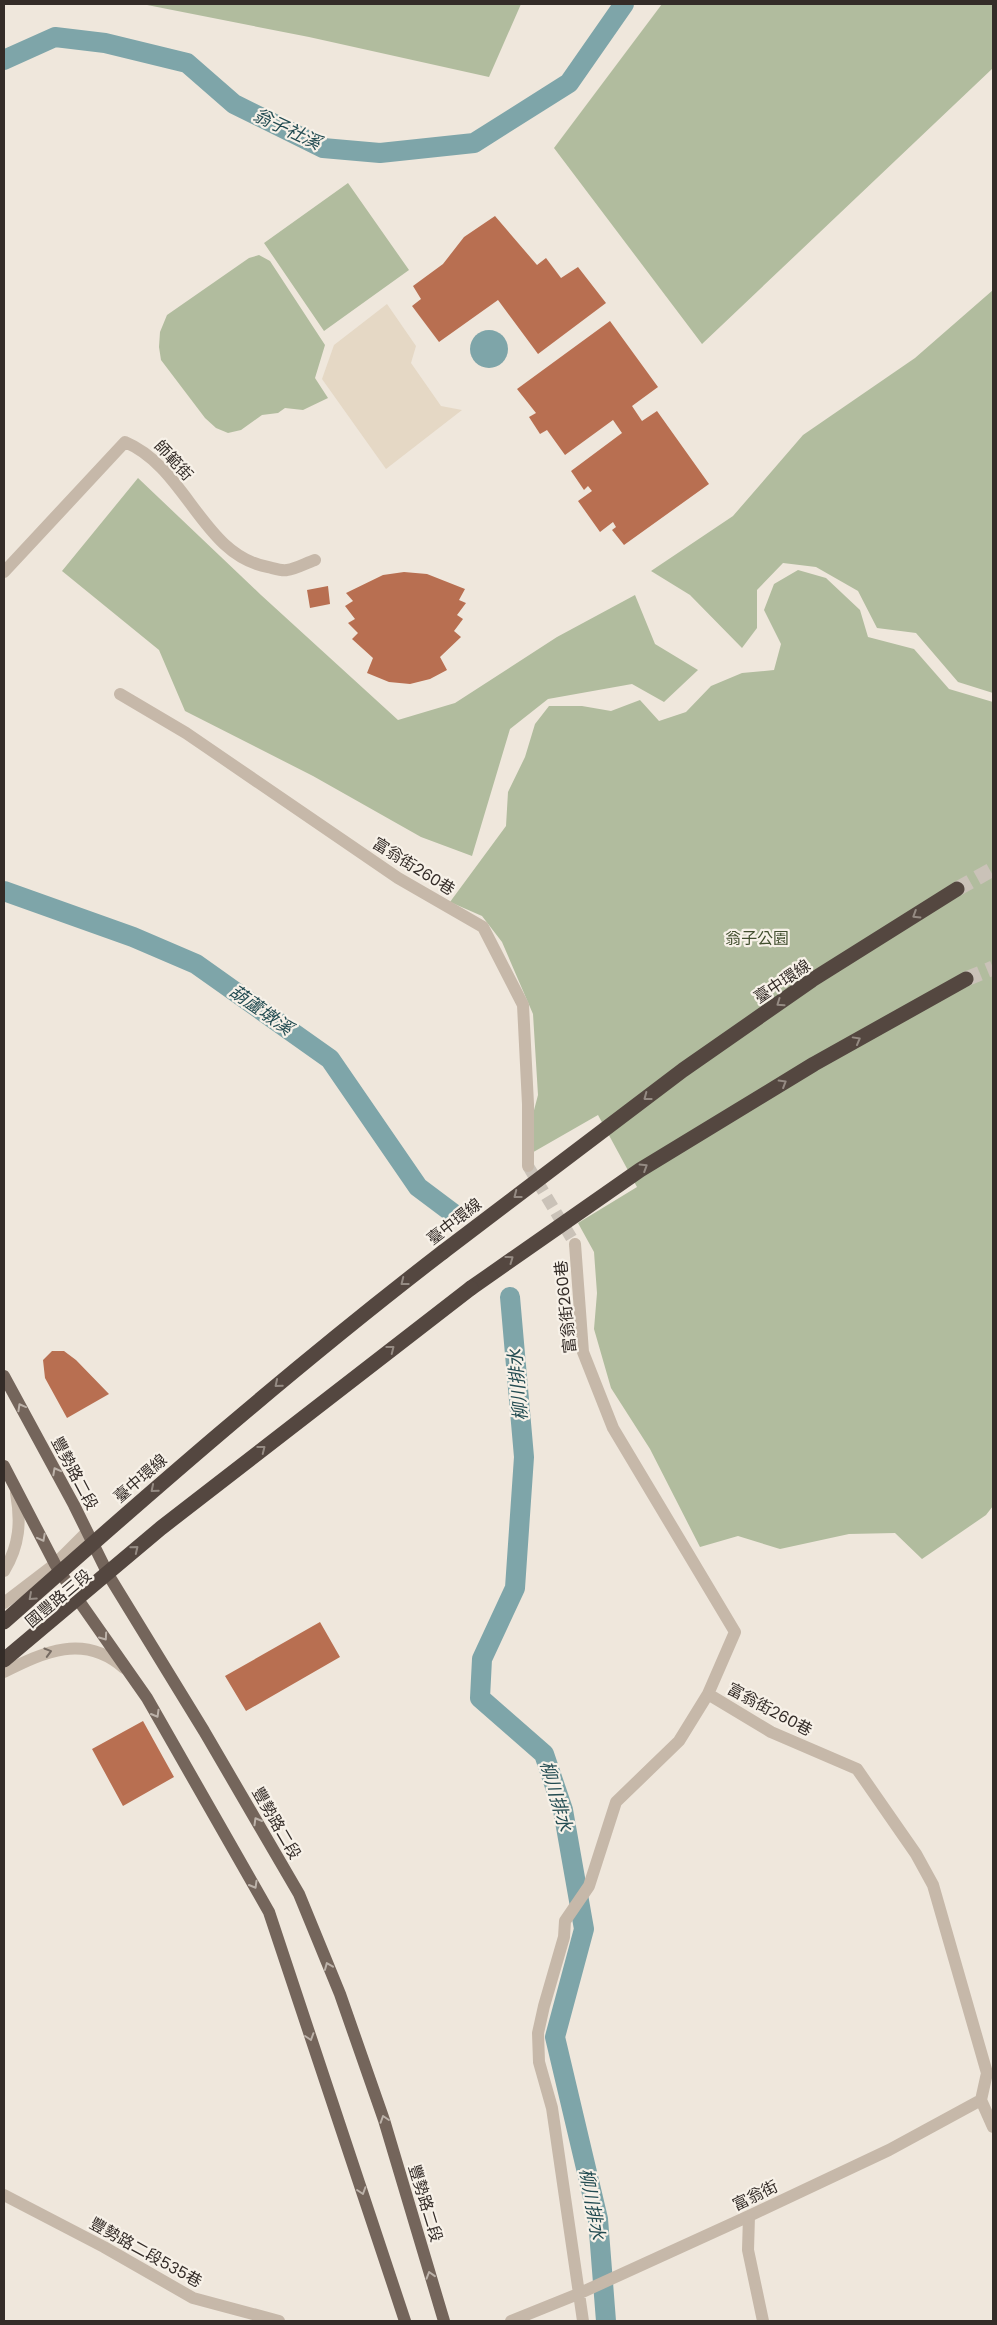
<svg xmlns="http://www.w3.org/2000/svg" width="997" height="2325" viewBox="0 0 997 2325" font-family="Poppins,'Noto Sans TC',sans-serif">
<style>
.green{fill:#b1bc9e}
.plaza{fill:#e5d8c5}
.water{fill:#7ea5a9}
.lines{fill:none;stroke-linecap:round;stroke-linejoin:round}
.canal{stroke:#7ea5a9;stroke-width:20}
.building{fill:#b86f51}
.minor-tunnel{stroke:#cac2b8;stroke-width:12;stroke-dasharray:12 6;stroke-linecap:butt}
.motorway-tunnel{stroke:#cac2b8;stroke-width:15;stroke-dasharray:15 8;stroke-linecap:butt}
.minor{stroke:#c6b8a9;stroke-width:12}
.primary{stroke:#74655b;stroke-width:12}
.motorway{stroke:#544740;stroke-width:15}
.motorway-bridge{stroke:#544740;stroke-width:15}
.oneway{stroke:#958b83}
.oneway2{stroke:#bcb2a9}
.oneway3{stroke:#766b62}
.labels{text-anchor:middle;stroke-width:4.5;stroke-linejoin:round;paint-order:stroke}
.street-label{font-size:16px;fill:#342c28;stroke:#f7f1e8}
.park-label{font-size:16px;fill:#424f2f;stroke:#f7f1e8}
.water-label{font-size:18px;font-style:italic;fill:#224b51;stroke:#f7f1e8}
</style>
<rect width="100%" height="100%" fill="#efe7dc"/>
<path class="green" d="M 142,4 L 521,4 L 489,77 L 309,37 Z
M 662,4 L 993,4 L 993,68 L 702,344 L 554,148 Z
M 348,183 L 409,270 L 324,331 L 264,243 Z
M 259,255 L 270,261 L 325,345 L 315,378 L 328,398 L 303,410 L 285,408 L 278,413 L 262,415 L 241,430 L 228,433 L 216,428 L 205,418 L 161,360 L 159,347 L 160,332 L 167,315 L 249,258 Z
M 993,290 L 993,693 L 958,682 L 916,633 L 877,628 L 858,591 L 816,567 L 783,563 L 757,590 L 757,628 L 742,648 L 690,595 L 651,571 L 733,516 L 803,435 L 915,358 Z
M 138,478 L 261,595 L 398,720 L 455,703 L 557,637 L 635,595 L 655,644 L 698,670 L 664,702 L 632,684 L 548,699 L 510,729 L 472,856 L 421,837 L 313,776 L 185,711 L 159,650 L 62,571 Z
M 798,570 L 826,578 L 860,610 L 868,637 L 914,649 L 949,689 L 993,702 L 993,1506 L 986,1515 L 922,1559 L 895,1533 L 849,1534 L 780,1549 L 738,1536 L 700,1547 L 650,1449 L 611,1388 L 594,1329 L 597,1293 L 594,1252 L 578,1223 L 637,1187 L 598,1115 L 530,1154 L 528,1133 L 538,1095 L 533,1014 L 502,942 L 482,916 L 450,902 L 506,826 L 508,792 L 525,757 L 535,724 L 549,706 L 582,706 L 611,711 L 640,700 L 659,721 L 686,712 L 711,686 L 742,673 L 774,670 L 781,644 L 764,610 L 774,584 Z"/>
<path class="plaza" d="M 387,304 L 416,346 L 411,363 L 441,406 L 462,410 L 386,469 L 322,379 L 334,345 Z"/>
<path class="water" d="M470 349a19 19 0 1 1 38 0a19 19 0 1 1-38 0Z"/>
<g class="lines">
<path class="canal" d="M 4,60 L 55,37 L 105,43 L 187,63 L 234,104 L 323,148 L 380,153 L 474,143 L 569,83 L 624,4
M 4,891 L 133,937 L 196,964 L 330,1059 L 418,1187 L 454,1214
M 510,1297 L 524,1457 L 515,1588 L 482,1659 L 480,1698 L 544,1754 L 563,1810 L 584,1929 L 555,2037 L 598,2219 L 606,2321"/>
</g>
<path class="building" d="M 495,216 L 537,265 L 546,258 L 561,278 L 578,267 L 606,303 L 538,354 L 498,300 L 439,342 L 412,306 L 421,299 L 413,286 L 443,264 L 464,237 Z
M 610,321 L 658,387 L 632,406 L 642,421 L 657,411 L 709,484 L 624,545 L 612,530 L 616,527 L 613,522 L 600,532 L 578,501 L 592,491 L 588,486 L 584,490 L 571,471 L 622,433 L 613,420 L 565,455 L 547,430 L 540,434 L 529,417 L 536,413 L 517,389 Z
M 404,572 L 427,574 L 465,589 L 459,600 L 466,603 L 457,615 L 463,619 L 454,631 L 461,637 L 440,657 L 447,670 L 430,679 L 410,684 L 389,682 L 367,673 L 373,658 L 352,639 L 358,633 L 348,623 L 355,619 L 345,606 L 353,601 L 346,593 L 383,575 Z
M 328,586 L 330,604 L 310,608 L 307,590 Z
M 52,1351 L 64,1351 L 76,1360 L 109,1394 L 67,1418 L 45,1378 L 43,1360 Z
M 320,1622 L 340,1657 L 246,1711 L 225,1676 Z
M 143,1721 L 174,1777 L 123,1806 L 92,1749 Z"/>
<g class="lines">
<path class="minor-tunnel" d="M 528,1166 L 575,1244"/>
<path class="motorway-tunnel" d="M 957,889 L 993,869
M 966,979 L 993,968"/>
<path class="minor" d="M 4,572 L 125,442 C 187,468 202,555 268,567 C 273,568 281,571 287,570 C 296,569 306,563 315,560
M 120,694 L 186,733 L 398,878 L 483,927 L 523,1005 L 528,1104 L 528,1166
M 575,1244 L 583,1352 L 613,1428 L 735,1632 L 708,1694 L 679,1741 L 616,1802 L 589,1886 L 565,1921 L 564,1937 L 544,2006 L 538,2033 L 539,2062 L 552,2108 L 583,2321
M 4,1571 C 20,1545 21,1521 16,1493
M 4,1603 L 55,1564 L 87,1532
M 4,1672 C 44,1652 84,1633 124,1668
M 708,1694 L 771,1732 L 857,1769 L 916,1854 L 933,1885 L 987,2073 L 981,2100
M 981,2100 L 993,2127
M 4,2195 L 104,2247 L 193,2298 L 279,2321
M 749,2216 L 748,2250 L 763,2321
M 511,2321 L 578,2294 L 749,2216 L 889,2150 L 981,2100"/>
<path class="primary" d="M 4,1376 L 74,1505 L 109,1576 L 204,1731 L 299,1894 L 340,1994 L 384,2120 L 444,2321
M 4,1466 L 55,1564 L 79,1601 L 147,1698 L 269,1912 L 405,2321"/>
<path class="motorway" d="M 443,1252 L 683,1070 L 812,980 L 957,889
M 471,1288 L 640,1170 L 814,1064 L 966,979"/>
<path class="motorway-bridge" d="M 4,1622 C 147,1495 291,1369 443,1252
M 4,1660 L 161,1528 L 471,1288"/>
</g>
<defs><path id="oneway-chevron" d="M-2-3.5L2.5 0L-2 3.5" fill="none" stroke-width="1.6" stroke-linecap="round" stroke-linejoin="round" transform="scale(1.25)"/></defs>
<g class="oneway">
<use href="#oneway-chevron" transform="translate(916 915) rotate(148)"/>
<use href="#oneway-chevron" transform="translate(780 1003) rotate(145)"/>
<use href="#oneway-chevron" transform="translate(857 1040) rotate(-29)"/>
<use href="#oneway-chevron" transform="translate(783 1083) rotate(-31)"/>
<use href="#oneway-chevron" transform="translate(647 1097) rotate(143)"/>
<use href="#oneway-chevron" transform="translate(644 1167) rotate(-32)"/>
<use href="#oneway-chevron" transform="translate(517 1195) rotate(142)"/>
<use href="#oneway-chevron" transform="translate(510 1259) rotate(-36)"/>
<use href="#oneway-chevron" transform="translate(404 1282) rotate(142)"/>
<use href="#oneway-chevron" transform="translate(391 1349) rotate(-38)"/>
<use href="#oneway-chevron" transform="translate(278 1384) rotate(140)"/>
<use href="#oneway-chevron" transform="translate(262 1449) rotate(-38)"/>
<use href="#oneway-chevron" transform="translate(154 1489) rotate(140)"/>
<use href="#oneway-chevron" transform="translate(135 1549) rotate(-39)"/>
<use href="#oneway-chevron" transform="translate(32 1597) rotate(138)"/>
</g>
<g class="oneway2">
<use href="#oneway-chevron" transform="translate(21 1407) rotate(-119)"/>
<use href="#oneway-chevron" transform="translate(56 1471) rotate(-118)"/>
<use href="#oneway-chevron" transform="translate(42 1538) rotate(62)"/>
<use href="#oneway-chevron" transform="translate(104 1637) rotate(55)"/>
<use href="#oneway-chevron" transform="translate(156 1714) rotate(60)"/>
<use href="#oneway-chevron" transform="translate(257 1821) rotate(-120)"/>
<use href="#oneway-chevron" transform="translate(254 1885) rotate(60)"/>
<use href="#oneway-chevron" transform="translate(328 1966) rotate(-112)"/>
<use href="#oneway-chevron" transform="translate(310 2037) rotate(72)"/>
<use href="#oneway-chevron" transform="translate(384 2119) rotate(-108)"/>
<use href="#oneway-chevron" transform="translate(362 2191) rotate(72)"/>
<use href="#oneway-chevron" transform="translate(430 2275) rotate(-107)"/>
</g>
<use class="oneway3" href="#oneway-chevron" transform="translate(48 1652) rotate(-16)"/>
<g class="labels">
<g class="street-label">
<text transform="translate(174 460) rotate(47)" y="6">師範街</text>
<text transform="translate(414 866) rotate(32)" y="6">富翁街260巷</text>
<text transform="translate(782 981) rotate(-34)" y="6">臺中環線</text>
<text transform="translate(454 1221) rotate(-38)" y="6">臺中環線</text>
<text transform="translate(565 1307) rotate(-96)" y="6">富翁街260巷</text>
<text transform="translate(75 1473) rotate(62)" y="6">豐勢路二段</text>
<text transform="translate(140 1478) rotate(-41)" y="6">臺中環線</text>
<text transform="translate(58 1598) rotate(-40)" y="6">國豐路三段</text>
<text transform="translate(770 1709) rotate(28)" y="6">富翁街260巷</text>
<text transform="translate(277 1823) rotate(60)" y="6">豐勢路二段</text>
<text transform="translate(755 2195) rotate(-26)" y="6">富翁街</text>
<text transform="translate(426 2203) rotate(73)" y="6">豐勢路二段</text>
<text transform="translate(146 2252) rotate(29)" y="6">豐勢路二段535巷</text>
</g>
<g class="park-label">
<text x="757" y="944">翁子公園</text>
</g>
<g class="water-label">
<text transform="translate(287 129) rotate(25)" y="6">翁子社溪</text>
<text transform="translate(261 1010) rotate(35)" y="6">葫蘆墩溪</text>
<text transform="translate(518 1385) rotate(-95)" y="6">柳川排水</text>
<text transform="translate(556 1796) rotate(74)" y="6">柳川排水</text>
<text transform="translate(592 2204) rotate(80)" y="6">柳川排水</text>
</g>
</g>
<rect width="997" height="2325" fill="none" stroke="#342c28" stroke-width="10"/>
</svg>
